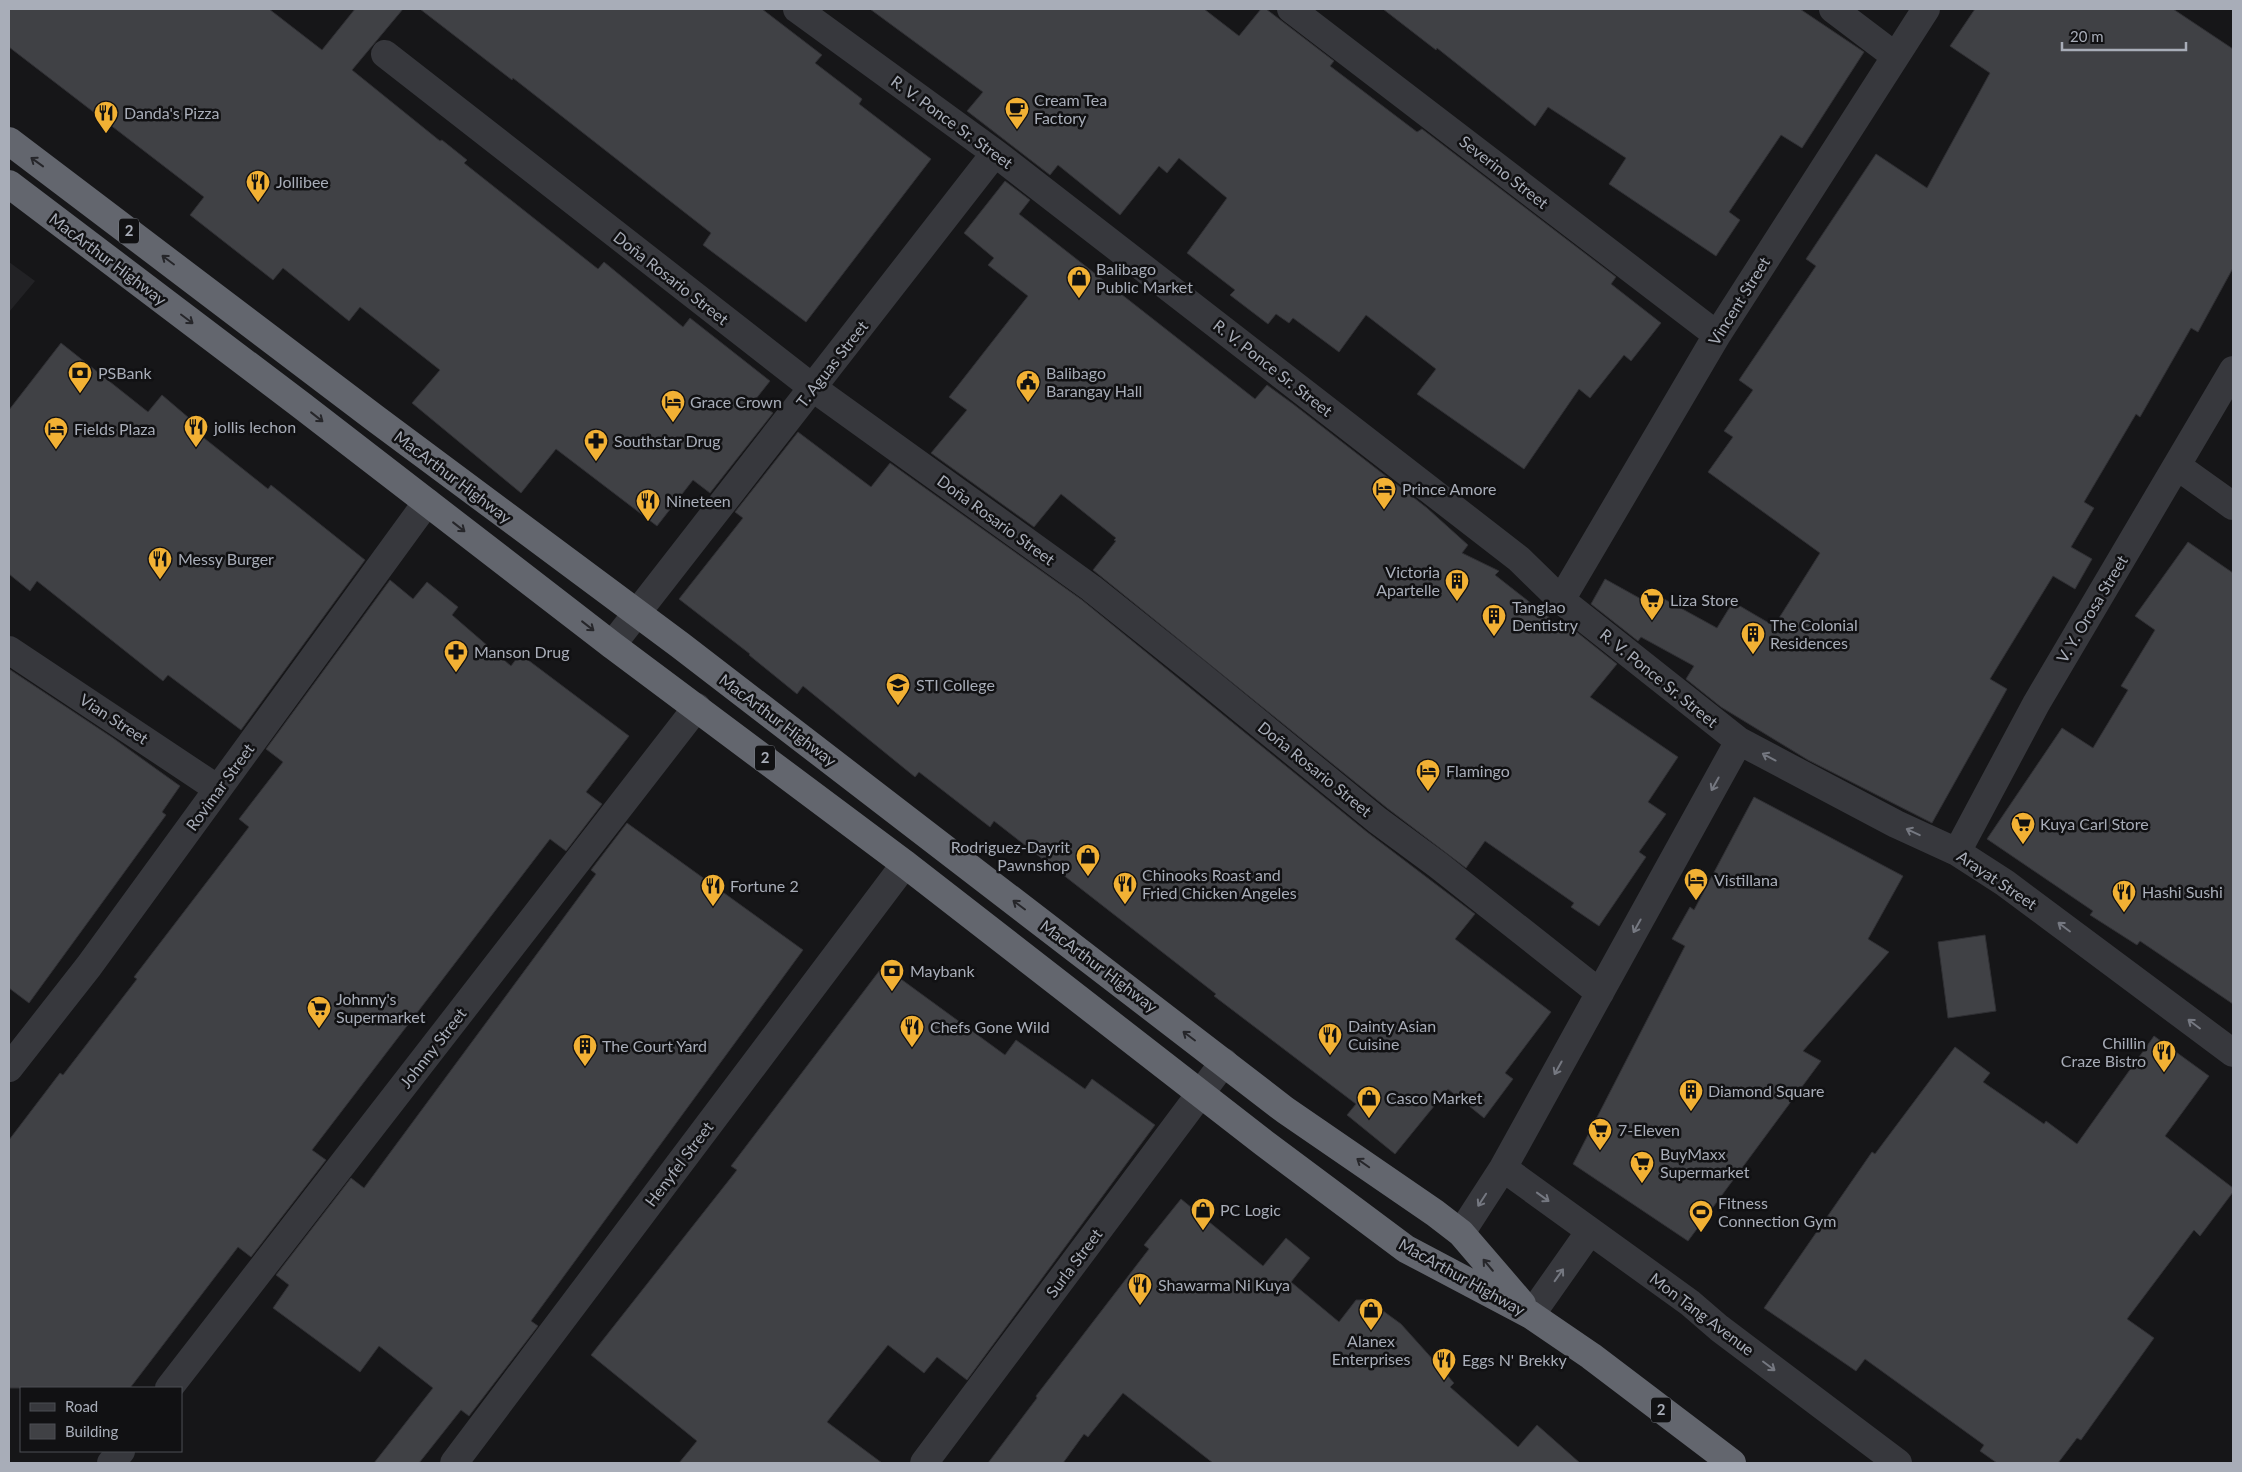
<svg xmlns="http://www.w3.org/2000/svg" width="2242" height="1472" viewBox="0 0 2242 1472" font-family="Lato,sans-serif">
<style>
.built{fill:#222225}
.building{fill:#404145;stroke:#303034}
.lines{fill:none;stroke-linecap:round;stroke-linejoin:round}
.street{stroke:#37383d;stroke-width:28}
.highway{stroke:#63666e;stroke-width:28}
.oneway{stroke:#26262a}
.oneway2{stroke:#757881}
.labels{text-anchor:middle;stroke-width:5;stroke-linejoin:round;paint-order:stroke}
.shield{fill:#111113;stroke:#7b7e86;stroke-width:1}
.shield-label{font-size:15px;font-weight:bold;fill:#a8adb8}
.poi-label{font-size:16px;fill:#a8adb8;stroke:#111113;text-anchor:start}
.street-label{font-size:16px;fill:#a8adb8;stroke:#111113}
</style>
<rect width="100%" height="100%" fill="#161618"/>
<path class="built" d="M 9,262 L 35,281 L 9,312 Z"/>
<path class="building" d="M 9,9 L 269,9 L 322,50 L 355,9 L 403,9 L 352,70 L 440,141 L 442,140 L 467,160 L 464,163 L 598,269 L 604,262 L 683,327 L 690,318 L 770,381 L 755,400 L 773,413 L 710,493 L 693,480 L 657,526 L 556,449 L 521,493 L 412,403 L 440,370 L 360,307 L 349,321 L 283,268 L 273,280 L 190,215 L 204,197 L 9,47 Z
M 420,9 L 762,9 L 822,55 L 815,63 L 862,99 L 859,104 L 931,159 L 806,322 L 703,245 L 711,233 L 513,78 L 512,80 Z
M 870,9 L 1204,9 L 1239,36 L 1261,9 L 1266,9 L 1334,61 L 1330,66 L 1417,132 L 1422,129 L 1616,277 L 1611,284 L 1661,323 L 1631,361 L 1624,355 L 1590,398 L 1579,389 L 1524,469 L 1417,394 L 1436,369 L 1366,315 L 1339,352 L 1293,318 L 1289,323 L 1276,314 L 1268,324 L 1230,295 L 1235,290 L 1187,253 L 1227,198 L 1179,158 L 1167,173 L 1159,166 L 1120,215 L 1058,165 L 1050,175 L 967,111 L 983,92 Z
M 1383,9 L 1800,9 L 1864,52 L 1802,148 L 1781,135 L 1729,212 L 1740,220 L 1716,256 L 1609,184 L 1626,158 L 1548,107 L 1535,126 L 1437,48 L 1436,50 Z
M 1975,9 L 2173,9 L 2233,49 L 2233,268 L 2198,332 L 2191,328 L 2140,417 L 2136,414 L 2084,502 L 2094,508 L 2071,547 L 2092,559 L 2075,589 L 2053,576 L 1990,679 L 2007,689 L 1932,823 L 1808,760 L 1721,707 L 1686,679 L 1694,666 L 1641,637 L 1638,641 L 1591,604 L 1605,579 L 1650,604 L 1655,594 L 1717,628 L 1733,602 L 1774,626 L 1820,553 L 1708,472 L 1733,437 L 1724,431 L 1753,390 L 1739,380 L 1816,266 L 1806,259 L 1876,154 L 1927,188 L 1990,73 L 1950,46 Z
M 1005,181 L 1030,200 L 1019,214 L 1255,399 L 1267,385 L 1293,404 L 1427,508 L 1468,545 L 1462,553 L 1499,571 L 1495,575 L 1565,630 L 1569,626 L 1617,664 L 1590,697 L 1678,757 L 1648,802 L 1666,814 L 1639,852 L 1646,857 L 1599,926 L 1571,907 L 1574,903 L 1485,841 L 1466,868 L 1387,808 L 1093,570 L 1116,541 L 1114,540 L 1116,538 L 1061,494 L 1034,527 L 931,453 L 967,410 L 949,397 L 1028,296 L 988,265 L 994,258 L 964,233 Z
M 61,343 L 148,412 L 162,395 L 203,430 L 199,434 L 268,489 L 271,485 L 365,560 L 241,730 L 168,675 L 163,681 L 37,581 L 30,591 L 9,574 L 9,410 Z
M 798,432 L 871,487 L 890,463 L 1082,600 L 1367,832 L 1475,914 L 1455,939 L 1551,1012 L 1505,1073 L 1513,1079 L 1484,1118 L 1448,1089 L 1395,1154 L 1347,1115 L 1356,1104 L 1214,996 L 1216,994 L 994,821 L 990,827 L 919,772 L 915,777 L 803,686 L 797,694 L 749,655 L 750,654 L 679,599 L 743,518 L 735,512 Z
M 2188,542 L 2233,573 L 2233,1004 L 2140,941 L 2137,945 L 2090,915 L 2093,911 L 1987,839 L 2062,728 L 2093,748 L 2128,690 L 2121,686 L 2155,630 L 2135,616 Z
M 390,580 L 413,599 L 427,582 L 458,607 L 452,615 L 511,666 L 520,654 L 629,736 L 586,792 L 602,804 L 566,851 L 550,839 L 312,1150 L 326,1160 L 251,1257 L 238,1247 L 130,1388 L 9,1388 L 9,1140 L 60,1073 L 63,1075 L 137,979 L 134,977 L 249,827 L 239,819 L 283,762 L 266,749 Z
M 9,669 L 113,738 L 180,786 L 162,812 L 166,815 L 29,1003 L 9,988 Z
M 1754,797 L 1903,876 L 1868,939 L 1889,952 L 1803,1051 L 1821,1061 L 1688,1241 L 1573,1164 L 1685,946 L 1672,939 L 1690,907 L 1694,910 Z
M 627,823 L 803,950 L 531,1321 L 538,1326 L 469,1416 L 461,1410 L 419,1463 L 374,1463 L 433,1388 L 379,1346 L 360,1372 L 273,1308 L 289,1285 L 276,1275 L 351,1178 L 364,1188 L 596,874 L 591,870 Z
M 1985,935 L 1996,1011 L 1948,1018 L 1938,942 Z
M 883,966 L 1005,1055 L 1016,1040 L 1085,1089 L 1092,1079 L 1155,1125 L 967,1380 L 937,1357 L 924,1373 L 888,1345 L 827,1422 L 882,1463 L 679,1463 L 697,1441 L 591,1355 L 737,1170 L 731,1166 Z
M 2154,1036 L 2209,1076 L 2165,1136 L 2233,1188 L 2233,1192 L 2200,1236 L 2194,1230 L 2127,1319 L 2154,1338 L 2081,1440 L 2077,1438 L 2058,1463 L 1997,1463 L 1980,1451 L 1984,1445 L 1865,1359 L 1856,1371 L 1764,1308 L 1872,1152 L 1875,1154 L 1955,1047 L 1990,1073 L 1983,1082 L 2044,1124 L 2046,1121 L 2077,1144 Z
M 1181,1199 L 1263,1266 L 1286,1238 L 1310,1258 L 1291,1282 L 1339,1322 L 1356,1300 L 1368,1300 L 1401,1324 L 1454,1383 L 1450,1387 L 1518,1447 L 1537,1425 L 1580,1463 L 1213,1463 L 1123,1393 L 1088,1437 L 1084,1434 L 1063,1463 L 988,1463 L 1037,1398 L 1036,1396 L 1149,1249 L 1144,1245 Z"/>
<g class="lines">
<path class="street" d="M 797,9 L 995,153 L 1519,559 L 1561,600 L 1739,741 L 1896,824 L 1957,852 L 2005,883 L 2233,1053
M 1291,9 L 1717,335
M 1833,9 L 1895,56
M 385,54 L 813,388 L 1091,588 L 1196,672 L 1377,820 L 1438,865 L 1600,993
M 2177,466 L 2233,506
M 1561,600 L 1717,335 L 1926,9
M 612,645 L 995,153
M 9,650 L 218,789
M 1957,852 L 2036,704 L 2233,370
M 9,1068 L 89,966 L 427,502
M 1503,1168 L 1690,1303 L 1719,1328 L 1898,1463
M 1461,1233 L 1503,1168 L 1739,741
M 1531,1315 L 1590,1231
M 169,1388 L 697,707
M 111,1463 L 121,1451
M 454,1463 L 905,864
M 924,1463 L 1224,1062"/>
<path class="highway" d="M 9,141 L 376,419 L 680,645 L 1285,1110 L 1435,1213 L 1461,1233 L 1522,1304
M 9,184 L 301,405 L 612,645 L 905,864 L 1264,1143 L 1406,1249 L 1531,1315 L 1591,1356 L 1732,1463"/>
</g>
<defs><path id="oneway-shaft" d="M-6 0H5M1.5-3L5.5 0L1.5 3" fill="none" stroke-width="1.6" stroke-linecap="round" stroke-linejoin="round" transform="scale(1.25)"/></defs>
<g class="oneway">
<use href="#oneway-shaft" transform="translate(37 162) rotate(-144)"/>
<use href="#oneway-shaft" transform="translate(168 260) rotate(-143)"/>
<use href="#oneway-shaft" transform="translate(187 319) rotate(37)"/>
<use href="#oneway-shaft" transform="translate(317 417) rotate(38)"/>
<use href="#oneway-shaft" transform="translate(459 527) rotate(38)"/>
<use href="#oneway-shaft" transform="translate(588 626) rotate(38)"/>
<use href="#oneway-shaft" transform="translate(1019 905) rotate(-143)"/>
<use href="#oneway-shaft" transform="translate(1189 1036) rotate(-143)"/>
<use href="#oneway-shaft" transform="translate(1363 1163) rotate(-145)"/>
<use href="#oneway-shaft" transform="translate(1488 1265) rotate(-130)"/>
</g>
<g class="oneway2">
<use href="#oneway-shaft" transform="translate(1769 757) rotate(-152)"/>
<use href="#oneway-shaft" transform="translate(1715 784) rotate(119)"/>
<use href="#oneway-shaft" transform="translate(1913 832) rotate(-155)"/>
<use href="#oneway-shaft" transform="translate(1637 926) rotate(119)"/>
<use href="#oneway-shaft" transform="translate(2064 927) rotate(-143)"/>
<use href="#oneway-shaft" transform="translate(2194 1024) rotate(-143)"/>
<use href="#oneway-shaft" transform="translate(1558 1068) rotate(119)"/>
<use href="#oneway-shaft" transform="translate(1543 1197) rotate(36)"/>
<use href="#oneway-shaft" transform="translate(1482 1200) rotate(123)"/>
<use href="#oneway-shaft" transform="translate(1559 1275) rotate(-55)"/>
<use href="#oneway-shaft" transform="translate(1769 1366) rotate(37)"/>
</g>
<defs>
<symbol id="cafe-pin" viewBox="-11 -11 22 30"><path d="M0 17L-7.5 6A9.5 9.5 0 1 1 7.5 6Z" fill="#f2b134" stroke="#111113"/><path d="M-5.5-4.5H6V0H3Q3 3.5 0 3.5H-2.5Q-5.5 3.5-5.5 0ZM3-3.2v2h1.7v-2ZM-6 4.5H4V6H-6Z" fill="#111"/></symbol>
<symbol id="restaurant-pin" viewBox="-11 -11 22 30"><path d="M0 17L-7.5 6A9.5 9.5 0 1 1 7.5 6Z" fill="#f2b134" stroke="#111113"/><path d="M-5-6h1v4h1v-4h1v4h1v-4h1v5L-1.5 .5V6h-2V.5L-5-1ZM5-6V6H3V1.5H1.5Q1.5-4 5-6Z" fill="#111"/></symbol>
<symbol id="shop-pin" viewBox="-11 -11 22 30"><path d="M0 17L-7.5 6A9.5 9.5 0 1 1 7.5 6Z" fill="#f2b134" stroke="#111113"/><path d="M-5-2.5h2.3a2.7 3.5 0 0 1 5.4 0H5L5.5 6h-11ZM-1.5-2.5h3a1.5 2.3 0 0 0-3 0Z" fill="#111"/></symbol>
<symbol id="bank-pin" viewBox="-11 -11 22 30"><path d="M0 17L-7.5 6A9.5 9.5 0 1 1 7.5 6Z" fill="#f2b134" stroke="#111113"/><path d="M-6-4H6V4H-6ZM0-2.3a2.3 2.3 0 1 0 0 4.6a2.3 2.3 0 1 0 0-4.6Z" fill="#111"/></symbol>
<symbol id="civic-pin" viewBox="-11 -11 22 30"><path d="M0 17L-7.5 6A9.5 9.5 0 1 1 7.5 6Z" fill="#f2b134" stroke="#111113"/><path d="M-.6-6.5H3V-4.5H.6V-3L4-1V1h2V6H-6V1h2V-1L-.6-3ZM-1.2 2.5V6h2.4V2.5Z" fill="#111"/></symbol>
<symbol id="hotel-pin" viewBox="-11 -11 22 30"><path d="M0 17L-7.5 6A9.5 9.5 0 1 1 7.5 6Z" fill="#f2b134" stroke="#111113"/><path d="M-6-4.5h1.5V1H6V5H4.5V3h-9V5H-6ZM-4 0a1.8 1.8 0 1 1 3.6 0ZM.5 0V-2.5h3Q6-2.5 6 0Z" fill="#111"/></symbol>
<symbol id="pharmacy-pin" viewBox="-11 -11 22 30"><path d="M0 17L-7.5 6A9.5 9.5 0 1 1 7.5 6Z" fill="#f2b134" stroke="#111113"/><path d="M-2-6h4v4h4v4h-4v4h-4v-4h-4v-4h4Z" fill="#111"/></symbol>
<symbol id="building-pin" viewBox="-11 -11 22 30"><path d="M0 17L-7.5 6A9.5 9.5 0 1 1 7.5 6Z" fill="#f2b134" stroke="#111113"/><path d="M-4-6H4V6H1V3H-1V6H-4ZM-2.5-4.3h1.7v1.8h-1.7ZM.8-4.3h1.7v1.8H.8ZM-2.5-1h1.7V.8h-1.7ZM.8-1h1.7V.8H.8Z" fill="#111"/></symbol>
<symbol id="supermarket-pin" viewBox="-11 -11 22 30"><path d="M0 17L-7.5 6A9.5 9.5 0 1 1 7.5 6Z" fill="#f2b134" stroke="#111113"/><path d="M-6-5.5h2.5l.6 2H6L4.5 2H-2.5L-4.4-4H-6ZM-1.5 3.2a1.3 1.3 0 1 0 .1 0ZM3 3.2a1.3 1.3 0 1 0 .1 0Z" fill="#111"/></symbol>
<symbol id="university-pin" viewBox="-11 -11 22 30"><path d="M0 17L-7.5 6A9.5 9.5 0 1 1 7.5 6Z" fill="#f2b134" stroke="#111113"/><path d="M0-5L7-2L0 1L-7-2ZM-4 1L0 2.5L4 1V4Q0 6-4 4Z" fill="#111"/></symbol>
<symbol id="stadium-pin" viewBox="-11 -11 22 30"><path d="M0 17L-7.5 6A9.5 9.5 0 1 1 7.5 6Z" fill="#f2b134" stroke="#111113"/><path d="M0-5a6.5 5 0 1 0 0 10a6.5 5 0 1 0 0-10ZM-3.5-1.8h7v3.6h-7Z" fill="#111"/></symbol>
</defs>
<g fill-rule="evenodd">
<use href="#cafe-pin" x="1003" y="95" width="28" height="38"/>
<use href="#restaurant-pin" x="92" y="99" width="28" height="38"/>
<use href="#restaurant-pin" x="244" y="168" width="28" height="38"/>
<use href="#shop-pin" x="1065" y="264" width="28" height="38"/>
<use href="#bank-pin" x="66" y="359" width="28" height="38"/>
<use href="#civic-pin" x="1014" y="368" width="28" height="38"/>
<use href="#hotel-pin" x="659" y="388" width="28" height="38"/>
<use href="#restaurant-pin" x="182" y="413" width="28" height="38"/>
<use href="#hotel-pin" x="42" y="415" width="28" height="38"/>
<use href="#pharmacy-pin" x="582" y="427" width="28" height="38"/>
<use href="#hotel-pin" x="1370" y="475" width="28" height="38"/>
<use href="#restaurant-pin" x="634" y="487" width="28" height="38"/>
<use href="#restaurant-pin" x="146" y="545" width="28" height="38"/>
<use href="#building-pin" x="1443" y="567" width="28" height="38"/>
<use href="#supermarket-pin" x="1638" y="586" width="28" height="38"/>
<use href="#building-pin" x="1480" y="602" width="28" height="38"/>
<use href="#building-pin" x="1739" y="620" width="28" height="38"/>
<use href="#pharmacy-pin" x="442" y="638" width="28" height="38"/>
<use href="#university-pin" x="884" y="671" width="28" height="38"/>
<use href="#hotel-pin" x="1414" y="757" width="28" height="38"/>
<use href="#supermarket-pin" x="2009" y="810" width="28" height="38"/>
<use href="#shop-pin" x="1074" y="842" width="28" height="38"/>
<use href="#hotel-pin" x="1682" y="866" width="28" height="38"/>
<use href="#restaurant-pin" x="1111" y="870" width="28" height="38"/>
<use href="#restaurant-pin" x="699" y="872" width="28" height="38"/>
<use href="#restaurant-pin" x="2110" y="878" width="28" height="38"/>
<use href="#bank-pin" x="878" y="957" width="28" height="38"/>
<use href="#supermarket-pin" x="305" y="994" width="28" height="38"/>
<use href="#restaurant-pin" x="898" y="1013" width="28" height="38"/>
<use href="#restaurant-pin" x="1316" y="1021" width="28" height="38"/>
<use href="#building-pin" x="571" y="1032" width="28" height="38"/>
<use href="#restaurant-pin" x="2150" y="1038" width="28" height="38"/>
<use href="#building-pin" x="1677" y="1077" width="28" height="38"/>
<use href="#shop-pin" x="1355" y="1084" width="28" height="38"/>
<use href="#supermarket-pin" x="1586" y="1116" width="28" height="38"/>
<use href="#supermarket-pin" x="1628" y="1149" width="28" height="38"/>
<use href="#shop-pin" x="1189" y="1196" width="28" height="38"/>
<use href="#stadium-pin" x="1687" y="1198" width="28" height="38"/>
<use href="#restaurant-pin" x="1126" y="1271" width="28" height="38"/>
<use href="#shop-pin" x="1357" y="1296" width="28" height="38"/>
<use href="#restaurant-pin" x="1430" y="1346" width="28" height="38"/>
</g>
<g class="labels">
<g class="shield">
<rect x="119" y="218.5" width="20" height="25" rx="4"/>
<rect x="755" y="745.5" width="20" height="25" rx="4"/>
<rect x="1651" y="1397.5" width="20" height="25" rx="4"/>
</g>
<g class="shield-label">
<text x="129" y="236">2</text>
<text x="765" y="763">2</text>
<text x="1661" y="1415">2</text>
</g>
<g class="poi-label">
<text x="1034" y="106">Cream Tea<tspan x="1034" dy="18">Factory</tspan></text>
<text x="124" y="119">Danda's Pizza</text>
<text x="276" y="188">Jollibee</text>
<text x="1096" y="275">Balibago<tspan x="1096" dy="18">Public Market</tspan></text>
<text x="98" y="379">PSBank</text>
<text x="1046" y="379">Balibago<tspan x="1046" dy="18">Barangay Hall</tspan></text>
<text x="690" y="408">Grace Crown</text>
<text x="214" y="433">jollis lechon</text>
<text x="74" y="435">Fields Plaza</text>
<text x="614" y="447">Southstar Drug</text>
<text x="1402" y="495">Prince Amore</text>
<text x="666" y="507">Nineteen</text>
<text x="178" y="565">Messy Burger</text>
<text x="1440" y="578" text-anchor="end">Victoria<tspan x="1440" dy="18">Apartelle</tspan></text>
<text x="1670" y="606">Liza Store</text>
<text x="1512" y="613">Tanglao<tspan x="1512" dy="18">Dentistry</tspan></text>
<text x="1770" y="631">The Colonial<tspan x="1770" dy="18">Residences</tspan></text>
<text x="474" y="658">Manson Drug</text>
<text x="916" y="691">STI College</text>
<text x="1446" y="777">Flamingo</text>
<text x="2040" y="830">Kuya Carl Store</text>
<text x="1070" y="853" text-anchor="end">Rodriguez-Dayrit<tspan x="1070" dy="18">Pawnshop</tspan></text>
<text x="1142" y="881">Chinooks Roast and<tspan x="1142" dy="18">Fried Chicken Angeles</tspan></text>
<text x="1714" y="886">Vistillana</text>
<text x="730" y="892">Fortune 2</text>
<text x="2142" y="898">Hashi Sushi</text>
<text x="910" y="977">Maybank</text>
<text x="336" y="1005">Johnny's<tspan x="336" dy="18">Supermarket</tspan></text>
<text x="1348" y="1032">Dainty Asian<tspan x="1348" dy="18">Cuisine</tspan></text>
<text x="930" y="1033">Chefs Gone Wild</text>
<text x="2146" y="1049" text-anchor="end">Chillin<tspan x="2146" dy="18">Craze Bistro</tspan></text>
<text x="602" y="1052">The Court Yard</text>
<text x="1708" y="1097">Diamond Square</text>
<text x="1386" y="1104">Casco Market</text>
<text x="1618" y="1136">7-Eleven</text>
<text x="1660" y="1160">BuyMaxx<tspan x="1660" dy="18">Supermarket</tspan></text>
<text x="1718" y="1209">Fitness<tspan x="1718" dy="18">Connection Gym</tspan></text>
<text x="1220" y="1216">PC Logic</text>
<text x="1158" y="1291">Shawarma Ni Kuya</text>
<text x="1371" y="1347" text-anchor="middle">Alanex<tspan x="1371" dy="18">Enterprises</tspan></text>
<text x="1462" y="1366">Eggs N' Brekky</text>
</g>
<g class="street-label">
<text transform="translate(952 122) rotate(36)" y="6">R. V. Ponce Sr. Street</text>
<text transform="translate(1504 172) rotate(38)" y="6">Severino Street</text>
<text transform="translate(108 259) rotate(37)" y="6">MacArthur Highway</text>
<text transform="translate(671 278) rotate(38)" y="6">Doña Rosario Street</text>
<text transform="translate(1739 301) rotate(-58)" y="6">Vincent Street</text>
<text transform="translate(832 364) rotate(-52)" y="6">T. Aguas Street</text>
<text transform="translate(1273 368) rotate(38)" y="6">R. V. Ponce Sr. Street</text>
<text transform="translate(453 477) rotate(37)" y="6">MacArthur Highway</text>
<text transform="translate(996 520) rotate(36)" y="6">Doña Rosario Street</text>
<text transform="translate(2092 609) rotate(-59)" y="6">V. Y. Orosa Street</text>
<text transform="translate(1659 678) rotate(39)" y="6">R. V. Ponce Sr. Street</text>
<text transform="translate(114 719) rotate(33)" y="6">Vian Street</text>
<text transform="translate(778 720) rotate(37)" y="6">MacArthur Highway</text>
<text transform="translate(1315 769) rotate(39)" y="6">Doña Rosario Street</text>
<text transform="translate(220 787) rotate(-54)" y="6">Rovimar Street</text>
<text transform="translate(1997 880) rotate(34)" y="6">Arayat Street</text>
<text transform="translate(1099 966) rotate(37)" y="6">MacArthur Highway</text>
<text transform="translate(433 1048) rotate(-52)" y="6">Johnny Street</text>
<text transform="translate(679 1164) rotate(-53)" y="6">Henyfel Street</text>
<text transform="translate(1074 1263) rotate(-53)" y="6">Surla Street</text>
<text transform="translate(1462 1277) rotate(29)" y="6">MacArthur Highway</text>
<text transform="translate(1702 1314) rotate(37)" y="6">Mon Tang Avenue</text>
</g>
</g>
<rect width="2242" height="1472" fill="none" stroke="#a8adb8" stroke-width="20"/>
<rect x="20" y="1387" width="162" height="65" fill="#111113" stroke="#4d4f55"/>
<rect x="30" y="1403" width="25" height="8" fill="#37383d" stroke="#4d4f55"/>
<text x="65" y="1412" font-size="15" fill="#a8adb8">Road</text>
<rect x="30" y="1424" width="25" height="15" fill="#404145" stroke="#4d4f55"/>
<text x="65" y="1437" font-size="15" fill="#a8adb8">Building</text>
<path d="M2062 42v8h124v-8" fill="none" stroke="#a8adb8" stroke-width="2.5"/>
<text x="2070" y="42" font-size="15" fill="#a8adb8" stroke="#111113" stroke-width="4" paint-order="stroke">20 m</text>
</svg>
